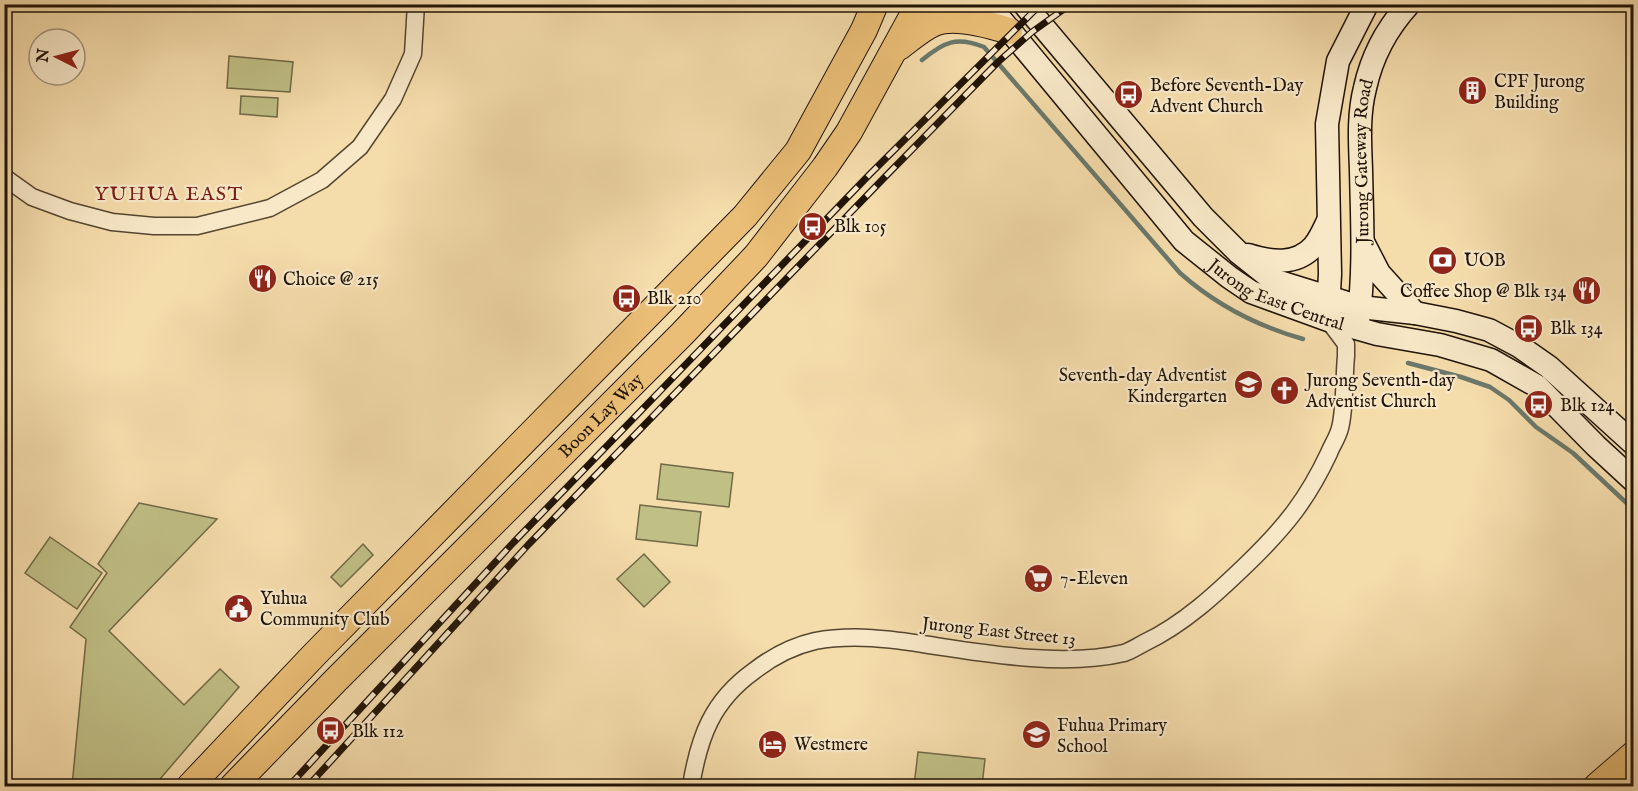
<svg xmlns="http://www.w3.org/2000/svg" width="1638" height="791" viewBox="0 0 1638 791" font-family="'IM FELL English',serif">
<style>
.green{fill:#c0bf86;stroke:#706a46;stroke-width:1.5}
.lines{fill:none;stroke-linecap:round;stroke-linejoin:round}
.stream{stroke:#6a786b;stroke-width:4.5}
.street-casing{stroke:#554630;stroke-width:19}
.secondary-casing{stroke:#201407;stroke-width:25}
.primary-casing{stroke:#201407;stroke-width:28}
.street{stroke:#f8e8c8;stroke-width:16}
.secondary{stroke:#f8e8c8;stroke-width:22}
.primary{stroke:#eabe76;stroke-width:26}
.rail-casing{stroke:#201407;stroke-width:7}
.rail{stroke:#f8e8c8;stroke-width:4.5;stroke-dasharray:14;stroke-linecap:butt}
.labels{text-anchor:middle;stroke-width:4.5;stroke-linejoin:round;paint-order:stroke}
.poi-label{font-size:18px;fill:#201407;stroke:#f8e8c8;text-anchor:start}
.street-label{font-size:18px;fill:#201407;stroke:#f8e8c8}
.neighbourhood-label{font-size:20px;letter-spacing:1.5px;fill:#7a1f14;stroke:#f8e8c8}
</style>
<rect width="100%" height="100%" fill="#f5dcab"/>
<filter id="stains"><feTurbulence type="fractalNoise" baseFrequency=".00333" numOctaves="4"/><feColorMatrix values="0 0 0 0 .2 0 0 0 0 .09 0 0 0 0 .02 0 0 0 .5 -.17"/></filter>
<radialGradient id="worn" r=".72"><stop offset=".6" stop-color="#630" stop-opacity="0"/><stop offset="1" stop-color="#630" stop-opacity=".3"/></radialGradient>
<path class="green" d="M 229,56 L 293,62 L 290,92 L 227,88 Z
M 241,96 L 278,98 L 277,117 L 240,114 Z
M 661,464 L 733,473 L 729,507 L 657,499 Z
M 139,503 L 217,519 L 109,631 L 184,705 L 220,669 L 239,687 L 154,786 L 72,786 L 86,639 L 70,627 L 107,573 L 98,564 Z
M 640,505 L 701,512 L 697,546 L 636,539 Z
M 50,537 L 102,573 L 77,609 L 25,573 Z
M 363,544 L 373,555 L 341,587 L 331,577 Z
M 644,554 L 670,582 L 644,607 L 617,579 Z
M 918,752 L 985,759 L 982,786 L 914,786 Z"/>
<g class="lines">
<path class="stream" d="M 922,60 C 944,42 956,36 984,47 L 1180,273 C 1216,305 1257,326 1303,339
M 1408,363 L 1461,377 L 1490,387 L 1509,400 L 1536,427 L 1573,453 L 1634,510"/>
<defs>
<path id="street" d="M 4,177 L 32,197 L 70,211 L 112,222 L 154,226 L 197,226 L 270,208 L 322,180 L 360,147 L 393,99 L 413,54 L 416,4
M 691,786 C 699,737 712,701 754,671 C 772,657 793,646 815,641 C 853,634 891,639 929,645 C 988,654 1065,667 1124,653 C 1131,651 1138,646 1144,643 C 1184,624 1217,593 1248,563 C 1285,527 1307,500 1329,453 C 1332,445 1338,437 1340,428 C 1345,410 1344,376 1346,356 L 1346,344 L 1328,320"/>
<g id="secondary">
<path id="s1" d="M 988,4 L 1184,241 L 1229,277 L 1251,292 L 1328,320 L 1377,334 L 1440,345 L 1491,360 L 1537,386 L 1596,446 L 1634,481"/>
<path d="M 1024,4 L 1203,217 L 1239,253 L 1273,280 L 1360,307 L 1415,313 L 1456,321 L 1489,330 L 1519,346 L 1549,367 L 1634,444"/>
<path d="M 1363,242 L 1379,273 L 1415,313"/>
<path d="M 1248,255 C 1271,262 1296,266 1314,246 C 1320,239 1324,229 1328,221"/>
<path d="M 1328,310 L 1330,274 L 1327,124 L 1338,61 L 1367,4"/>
<path id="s2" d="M 1358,321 C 1365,271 1362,220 1361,170 C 1360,143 1358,115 1365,88 C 1372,56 1387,28 1409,4"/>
</g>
<g id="primary">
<path d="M 899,47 C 910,39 922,28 934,23 C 954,15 990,25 1009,31"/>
<path d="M 190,786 L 314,655 L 745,216 L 798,151 L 864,30 L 875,4"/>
<path id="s3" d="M 233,786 L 336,680 L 682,334 L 756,256 L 825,167 L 849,132 L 919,4"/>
<path d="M 1597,786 L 1634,754"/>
</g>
</defs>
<use href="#street" class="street-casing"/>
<use href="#secondary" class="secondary-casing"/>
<use href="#primary" class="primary-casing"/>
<use href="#street" class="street"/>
<use href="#secondary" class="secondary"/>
<use href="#primary" class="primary"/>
<defs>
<path id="rail" d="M 289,786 L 513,543 L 870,174 L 1041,4
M 308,786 L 528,545 L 882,180 L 998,62 L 1032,32 L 1071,4"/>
</defs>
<use href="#rail" class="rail-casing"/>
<use href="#rail" class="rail"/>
</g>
<defs>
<symbol id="building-disc" viewBox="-11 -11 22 22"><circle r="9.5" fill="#8f2418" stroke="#f8e8c8"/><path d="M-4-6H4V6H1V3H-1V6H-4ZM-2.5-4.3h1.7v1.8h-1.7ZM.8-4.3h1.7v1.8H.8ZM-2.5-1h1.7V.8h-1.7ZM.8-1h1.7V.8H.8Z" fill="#fff"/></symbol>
<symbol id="bus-disc" viewBox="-11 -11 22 22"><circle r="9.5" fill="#8f2418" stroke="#f8e8c8"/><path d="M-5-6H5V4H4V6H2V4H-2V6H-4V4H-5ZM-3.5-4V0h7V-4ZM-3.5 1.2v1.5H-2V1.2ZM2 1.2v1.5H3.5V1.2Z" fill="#fff"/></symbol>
<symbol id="bank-disc" viewBox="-11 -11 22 22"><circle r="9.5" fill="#8f2418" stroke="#f8e8c8"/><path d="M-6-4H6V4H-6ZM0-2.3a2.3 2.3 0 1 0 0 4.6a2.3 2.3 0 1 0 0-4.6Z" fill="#fff"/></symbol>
<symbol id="restaurant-disc" viewBox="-11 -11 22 22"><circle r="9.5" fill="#8f2418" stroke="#f8e8c8"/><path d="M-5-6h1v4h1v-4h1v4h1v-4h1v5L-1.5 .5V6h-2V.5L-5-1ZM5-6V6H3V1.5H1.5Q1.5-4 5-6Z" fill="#fff"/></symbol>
<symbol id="school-disc" viewBox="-11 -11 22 22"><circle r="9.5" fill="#8f2418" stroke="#f8e8c8"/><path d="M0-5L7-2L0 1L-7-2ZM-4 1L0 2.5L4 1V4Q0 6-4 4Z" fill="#fff"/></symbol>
<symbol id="church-disc" viewBox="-11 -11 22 22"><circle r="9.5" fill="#8f2418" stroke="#f8e8c8"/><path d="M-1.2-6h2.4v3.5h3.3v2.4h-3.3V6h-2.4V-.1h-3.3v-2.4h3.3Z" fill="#fff"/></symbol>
<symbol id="supermarket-disc" viewBox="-11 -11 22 22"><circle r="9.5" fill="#8f2418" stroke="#f8e8c8"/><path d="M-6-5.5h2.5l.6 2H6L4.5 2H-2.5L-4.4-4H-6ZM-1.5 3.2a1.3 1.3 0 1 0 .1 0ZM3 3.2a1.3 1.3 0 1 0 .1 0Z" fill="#fff"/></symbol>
<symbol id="civic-disc" viewBox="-11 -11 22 22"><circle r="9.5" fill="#8f2418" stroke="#f8e8c8"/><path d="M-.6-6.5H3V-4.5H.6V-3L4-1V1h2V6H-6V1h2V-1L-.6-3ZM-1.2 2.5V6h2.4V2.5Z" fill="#fff"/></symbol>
<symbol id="hotel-disc" viewBox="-11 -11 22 22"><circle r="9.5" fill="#8f2418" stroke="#f8e8c8"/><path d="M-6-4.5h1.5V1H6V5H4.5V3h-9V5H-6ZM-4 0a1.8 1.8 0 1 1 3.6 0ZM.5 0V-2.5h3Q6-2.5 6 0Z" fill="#fff"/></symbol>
</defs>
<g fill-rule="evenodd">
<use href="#building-disc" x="1456" y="74" width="33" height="33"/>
<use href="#bus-disc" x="1112" y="78" width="33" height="33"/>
<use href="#bus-disc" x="796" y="210" width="33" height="33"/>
<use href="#bank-disc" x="1426" y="244" width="33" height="33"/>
<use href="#restaurant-disc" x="246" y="262" width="33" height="33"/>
<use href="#restaurant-disc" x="1570" y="274" width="33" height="33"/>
<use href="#bus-disc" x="610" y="282" width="33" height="33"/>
<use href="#bus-disc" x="1512" y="312" width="33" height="33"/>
<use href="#school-disc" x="1232" y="368" width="33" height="33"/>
<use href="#church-disc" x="1268" y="374" width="33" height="33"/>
<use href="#bus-disc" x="1522" y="388" width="33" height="33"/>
<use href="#supermarket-disc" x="1022" y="562" width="33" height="33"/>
<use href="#civic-disc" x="222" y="592" width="33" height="33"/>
<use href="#bus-disc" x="314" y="714" width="33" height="33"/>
<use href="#school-disc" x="1020" y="718" width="33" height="33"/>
<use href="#hotel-disc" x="756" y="728" width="33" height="33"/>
</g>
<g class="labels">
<g class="poi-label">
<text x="1494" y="87">CPF Jurong<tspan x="1494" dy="21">Building</tspan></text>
<text x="1150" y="91">Before Seventh-Day<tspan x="1150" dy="21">Advent Church</tspan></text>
<text x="834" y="232">Blk 105</text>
<text x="1464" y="266">UOB</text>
<text x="283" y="285">Choice @ 215</text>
<text x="1566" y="297" text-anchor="end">Coffee Shop @ Blk 134</text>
<text x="647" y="304">Blk 210</text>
<text x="1550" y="334">Blk 134</text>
<text x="1227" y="381" text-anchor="end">Seventh-day Adventist<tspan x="1227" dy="21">Kindergarten</tspan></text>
<text x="1306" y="386">Jurong Seventh-day<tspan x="1306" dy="21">Adventist Church</tspan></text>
<text x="1560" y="411">Blk 124</text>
<text x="1060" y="584">7-Eleven</text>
<text x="260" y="604">Yuhua<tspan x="260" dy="21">Community Club</tspan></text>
<text x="1057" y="731">Fuhua Primary<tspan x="1057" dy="21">School</tspan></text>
<text x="352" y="737">Blk 112</text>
<text x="794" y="750">Westmere</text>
</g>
<g class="street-label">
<text dy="6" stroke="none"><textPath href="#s2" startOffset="160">Jurong Gateway Road</textPath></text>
<text dy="6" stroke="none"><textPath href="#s1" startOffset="416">Jurong East Central</textPath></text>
<text dy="6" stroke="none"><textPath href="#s3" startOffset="522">Boon Lay Way</textPath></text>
<text transform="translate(999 631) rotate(6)" y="6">Jurong East Street 13</text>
</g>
<g class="neighbourhood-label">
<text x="169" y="200">YUHUA EAST</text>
</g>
</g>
<rect width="1638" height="791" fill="none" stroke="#f5dcab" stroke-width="24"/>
<rect x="6" y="6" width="1626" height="779" fill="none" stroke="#201407" stroke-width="3"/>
<rect x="12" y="12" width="1614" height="767" fill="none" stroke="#201407" stroke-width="1.5"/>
<g transform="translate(57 57) rotate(276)"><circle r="28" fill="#f8e8c8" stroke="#a2937b" stroke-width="1.5"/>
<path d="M0-4.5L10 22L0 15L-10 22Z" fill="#8f2418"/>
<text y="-9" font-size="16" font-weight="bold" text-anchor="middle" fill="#201407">N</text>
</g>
<rect width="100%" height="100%" filter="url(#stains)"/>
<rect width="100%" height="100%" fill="url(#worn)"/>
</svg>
